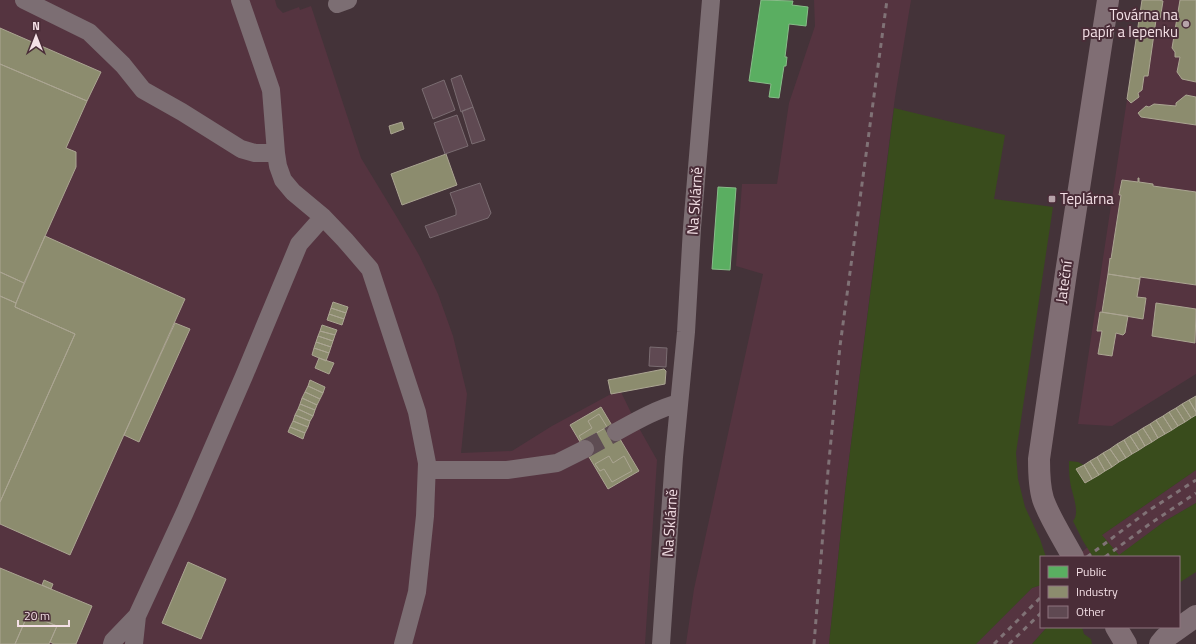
<svg xmlns="http://www.w3.org/2000/svg" width="1196" height="644" viewBox="0 0 1196 644" font-family="'Titillium Web',sans-serif">
<style>
.built{fill:#553440}
.green{fill:#394c1c}
.public{fill:#5aae61;stroke:#88bd89}
.industry{fill:#8c8c6e;stroke:#aba592}
.building{fill:#5f4952;stroke:#7a6c71}
.lines{fill:none;stroke-linecap:round;stroke-linejoin:round}
.street-tunnel{stroke:#5e4d53;stroke-width:18;stroke-dasharray:18 9;stroke-linecap:butt}
.street{stroke:#7c6e73;stroke-width:18}
.secondary{stroke:#806f75;stroke-width:22}
.primary{stroke:#806e74;stroke-width:22}
.rail{stroke:#807276;stroke-width:3;stroke-dasharray:5 5;stroke-linecap:butt}
.poi-dot{fill:#b6a3a9;stroke:#4a2d38;stroke-width:1.5}
.labels{text-anchor:middle;stroke-width:4;stroke-linejoin:round;paint-order:stroke}
.poi-label{font-size:15px;fill:#f4e0e6;stroke:#4a2d38;text-anchor:end}
.street-label{font-size:15px;fill:#f4e0e6;stroke:#4a2d38}
</style>
<rect width="100%" height="100%" fill="#443339"/>
<path class="built" d="M 0,0 L 275,0 L 277,7 L 283,13 L 299,7 L 300,10 L 311,6 L 361,158 L 398,219 L 419,255 L 438,294 L 453,336 L 467,394 L 461,453 L 512,451 L 552,426 L 611,394 L 621,392 L 635,421 L 657,460 L 645,644 L 0,644 Z
M 814,0 L 911,0 L 895,97 L 846,483 L 829,644 L 686,644 L 694,589 L 763,274 L 736,266 L 742,184 L 777,184 L 789,103 L 815,26 Z
M 1142,0 L 1196,0 L 1196,374 L 1112,426 L 1078,424 Z
M 1196,470 L 1196,503 L 1165,521 L 1117,557 L 1076,557 L 1102,535 Z
M 1041,585 L 1041,627 L 1047,627 L 1032,644 L 976,644 L 1032,588 Z"/>
<path class="green" d="M 894,108 L 1005,135 L 994,199 L 1053,207 L 1016,453 L 1018,479 L 1025,507 L 1040,539 L 1046,557 L 1041,557 L 1041,585 L 1032,588 L 976,644 L 829,644 L 846,483 Z
M 1196,415 L 1196,470 L 1102,535 L 1119,555 L 1165,521 L 1196,503 L 1196,572 L 1179,583 L 1179,557 L 1093,557 L 1083,541 L 1073,521 C 1081,512 1071,492 1070,481 C 1069,474 1069,468 1069,461 L 1078,462 L 1084,465 L 1077,470 L 1085,483 Z
M 1047,627 L 1082,627 L 1084,634 L 1091,639 L 1092,644 L 1032,644 Z"/>
<path class="public" d="M 761,0 L 793,1 L 792,5 L 808,7 L 806,26 L 789,24 L 785,57 L 787,57 L 786,66 L 784,66 L 779,98 L 769,97 L 771,84 L 749,81 Z
M 718,187 L 736,188 L 730,270 L 712,269 Z"/>
<path class="industry" d="M 1142,0 L 1159,0 L 1163,1 L 1160,20 L 1156,20 L 1148,76 L 1144,76 L 1142,90 L 1138,93 L 1139,97 L 1131,103 L 1127,99 Z
M 1180,0 L 1196,0 L 1196,82 L 1182,79 L 1177,72 L 1180,57 L 1175,57 L 1175,52 L 1172,48 Z
M 0,28 L 101,72 L 87,101 L 0,64 Z
M 0,64 L 87,101 L 66,148 L 76,152 L 76,167 L 24,283 L 0,272 Z
M 1186,95 L 1196,97 L 1196,125 L 1141,117 L 1138,113 L 1146,106 L 1149,107 L 1154,104 L 1176,106 L 1176,103 Z
M 402,122 L 404,129 L 391,134 L 389,126 Z
M 446,154 L 457,185 L 402,205 L 391,174 Z
M 1138,178 L 1139,178 L 1139,182 L 1153,184 L 1153,186 L 1196,192 L 1196,285 L 1140,277 L 1140,279 L 1108,274 L 1110,258 L 1111,259 L 1121,195 L 1119,195 L 1122,180 L 1138,182 Z
M 45,236 L 185,299 L 70,555 L 0,524 L 0,502 L 75,334 L 15,307 L 16,303 Z
M 0,272 L 24,283 L 16,303 L 0,296 Z
M 1108,274 L 1140,279 L 1137,297 L 1146,298 L 1143,319 L 1102,312 Z
M 0,296 L 16,303 L 15,307 L 75,334 L 0,502 Z
M 333,302 L 348,307 L 346,313 L 331,308 Z
M 1156,303 L 1196,309 L 1195,343 L 1152,336 Z
M 331,308 L 346,313 L 344,319 L 329,314 Z
M 1100,312 L 1128,316 L 1125,333 L 1123,335 L 1116,333 L 1112,356 L 1098,354 L 1102,331 L 1097,331 Z
M 329,314 L 344,319 L 342,325 L 327,320 Z
M 175,323 L 190,329 L 139,442 L 124,435 Z
M 322,325 L 337,330 L 335,335 L 320,331 Z
M 320,331 L 335,335 L 333,341 L 318,336 Z
M 318,336 L 333,341 L 331,347 L 316,342 Z
M 316,342 L 331,347 L 329,353 L 314,348 Z
M 314,348 L 329,353 L 326,361 L 312,355 Z
M 319,358 L 334,363 L 329,374 L 315,368 Z
M 664,369 L 666,371 L 665,384 L 611,394 L 608,380 Z
M 310,380 L 325,387 L 323,393 L 308,386 Z
M 308,386 L 323,393 L 320,399 L 305,392 Z
M 305,392 L 320,399 L 317,405 L 302,398 Z
M 1196,396 L 1196,412 L 1189,400 Z
M 302,398 L 317,405 L 315,410 L 300,404 Z
M 1189,400 L 1196,412 L 1196,415 L 1191,418 L 1182,404 Z
M 300,404 L 315,410 L 313,416 L 298,409 Z
M 1182,404 L 1191,418 L 1185,422 L 1176,408 Z
M 601,407 L 639,471 L 608,489 L 570,425 Z
M 1176,408 L 1185,422 L 1178,426 L 1169,412 Z
M 298,409 L 313,416 L 310,421 L 295,415 Z
M 1169,412 L 1178,426 L 1172,430 L 1163,416 Z
M 599,414 L 607,427 L 582,441 L 579,436 L 592,428 L 588,421 Z
M 295,415 L 310,421 L 308,427 L 293,421 Z
M 1163,416 L 1172,430 L 1165,434 L 1156,420 Z
M 1156,420 L 1165,434 L 1158,438 L 1150,424 Z
M 293,421 L 308,427 L 305,433 L 290,427 Z
M 1150,424 L 1158,438 L 1152,442 L 1143,428 Z
M 290,427 L 305,433 L 303,439 L 288,432 Z
M 1143,428 L 1152,442 L 1145,446 L 1137,432 Z
M 1137,432 L 1145,446 L 1139,450 L 1130,436 Z
M 1130,436 L 1139,450 L 1132,454 L 1124,440 Z
M 1124,440 L 1132,454 L 1126,458 L 1117,444 Z
M 1117,444 L 1126,458 L 1119,462 L 1110,449 Z
M 1110,449 L 1119,462 L 1112,467 L 1103,453 Z
M 1103,453 L 1112,467 L 1105,471 L 1097,457 Z
M 609,456 L 613,463 L 624,456 L 632,471 L 612,482 L 604,469 L 600,471 L 595,464 Z
M 1097,457 L 1105,471 L 1099,475 L 1090,461 Z
M 1090,461 L 1099,475 L 1092,479 L 1084,465 Z
M 1084,465 L 1092,479 L 1085,483 L 1076,469 Z
M 188,562 L 226,579 L 201,639 L 162,623 Z
M 0,568 L 92,606 L 76,644 L 54,644 L 50,642 L 57,626 L 28,614 L 15,644 L 0,644 Z
M 44,580 L 53,584 L 51,589 L 42,585 Z
M 28,614 L 57,626 L 49,644 L 15,644 Z"/>
<path class="building" d="M 461,75 L 473,107 L 461,112 L 451,79 Z
M 444,80 L 455,110 L 433,119 L 422,89 Z
M 473,107 L 485,140 L 472,144 L 462,111 Z
M 457,115 L 468,146 L 445,154 L 434,123 Z
M 480,183 L 491,213 L 488,218 L 430,238 L 425,226 L 456,215 L 456,210 L 450,193 Z
M 650,347 L 667,348 L 666,367 L 649,366 Z"/>
<g class="lines">
<path class="street-tunnel" d="M 585,449 L 616,432"/>
<path class="street" d="M 24,0 L 89,32 L 123,65 L 143,90 L 182,112 L 241,149 L 255,153 L 276,153
M 240,0 L 271,90 L 276,153 L 278,166 L 283,180 L 293,192 L 323,217 L 345,240 L 370,269 L 417,412 L 427,463 L 425,516 L 417,592 L 403,644
M 337,4 L 348,0
M 616,432 C 636,421 657,409 679,403
M 427,470 L 507,470 L 557,463 L 585,449
M 112,644 L 113,641 L 137,616 L 185,512 L 244,376 L 299,244 L 323,217
M 134,644 L 137,616
M 661,644 L 674,457 L 686,332 L 692,228 L 711,0"/>
<path class="secondary" d="M 1160,644 L 1165,638 L 1196,616"/>
<path class="primary" d="M 1073,557 C 1064,540 1049,517 1043,499 C 1039,486 1039,472 1039,459 L 1066,273 L 1108,0
M 1116,627 L 1126,644"/>
<path class="rail" d="M 1087,557 L 1148,511 L 1196,480
M 1105,557 L 1151,523 L 1196,493
M 814,644 L 828,471 L 840,346 L 887,0
M 994,644 L 1041,597
M 1009,644 L 1041,613"/>
</g>
<g class="poi-dot">
<circle cx="1186" cy="24" r="4"/>
<rect x="1048" y="195" width="8" height="8" rx="2"/>
</g>
<g class="labels">
<g class="poi-label">
<text x="1178" y="20">Továrna na<tspan x="1178" dy="17">papír a lepenku</tspan></text>
<text x="1060" y="204" text-anchor="start">Teplárna</text>
</g>
<g class="street-label">
<text transform="translate(695 201) rotate(-86)" y="5">Na Sklárně</text>
<text transform="translate(1064 282) rotate(-82)" y="5">Jateční</text>
<text transform="translate(670 523) rotate(-86)" y="5">Na Sklárně</text>
</g>
</g>
<rect x="1040" y="556" width="140" height="72" fill="#4a2d38" stroke="#8e757e"/>
<rect x="1048" y="566" width="20" height="12" fill="#5aae61" stroke="#8e757e"/>
<text x="1076" y="576" font-size="12" fill="#f4e0e6">Public</text>
<rect x="1048" y="586" width="20" height="12" fill="#8c8c6e" stroke="#8e757e"/>
<text x="1076" y="596" font-size="12" fill="#f4e0e6">Industry</text>
<rect x="1048" y="606" width="20" height="12" fill="#5f4952" stroke="#8e757e"/>
<text x="1076" y="616" font-size="12" fill="#f4e0e6">Other</text>
<g transform="translate(36 36)" stroke="#4a2d38" stroke-width="3" paint-order="stroke">
<path d="M0-3L7 15L0 10L-7 15Z" fill="#f4e0e6"/>
<text y="-6" font-size="11" font-weight="bold" text-anchor="middle" fill="#f4e0e6">N</text>
</g>
<path d="M18 620v6h51v-6" fill="none" stroke="#f4e0e6" stroke-width="2"/>
<text x="24" y="620" font-size="12" fill="#f4e0e6" stroke="#4a2d38" stroke-width="3" paint-order="stroke">20 m</text>
</svg>
